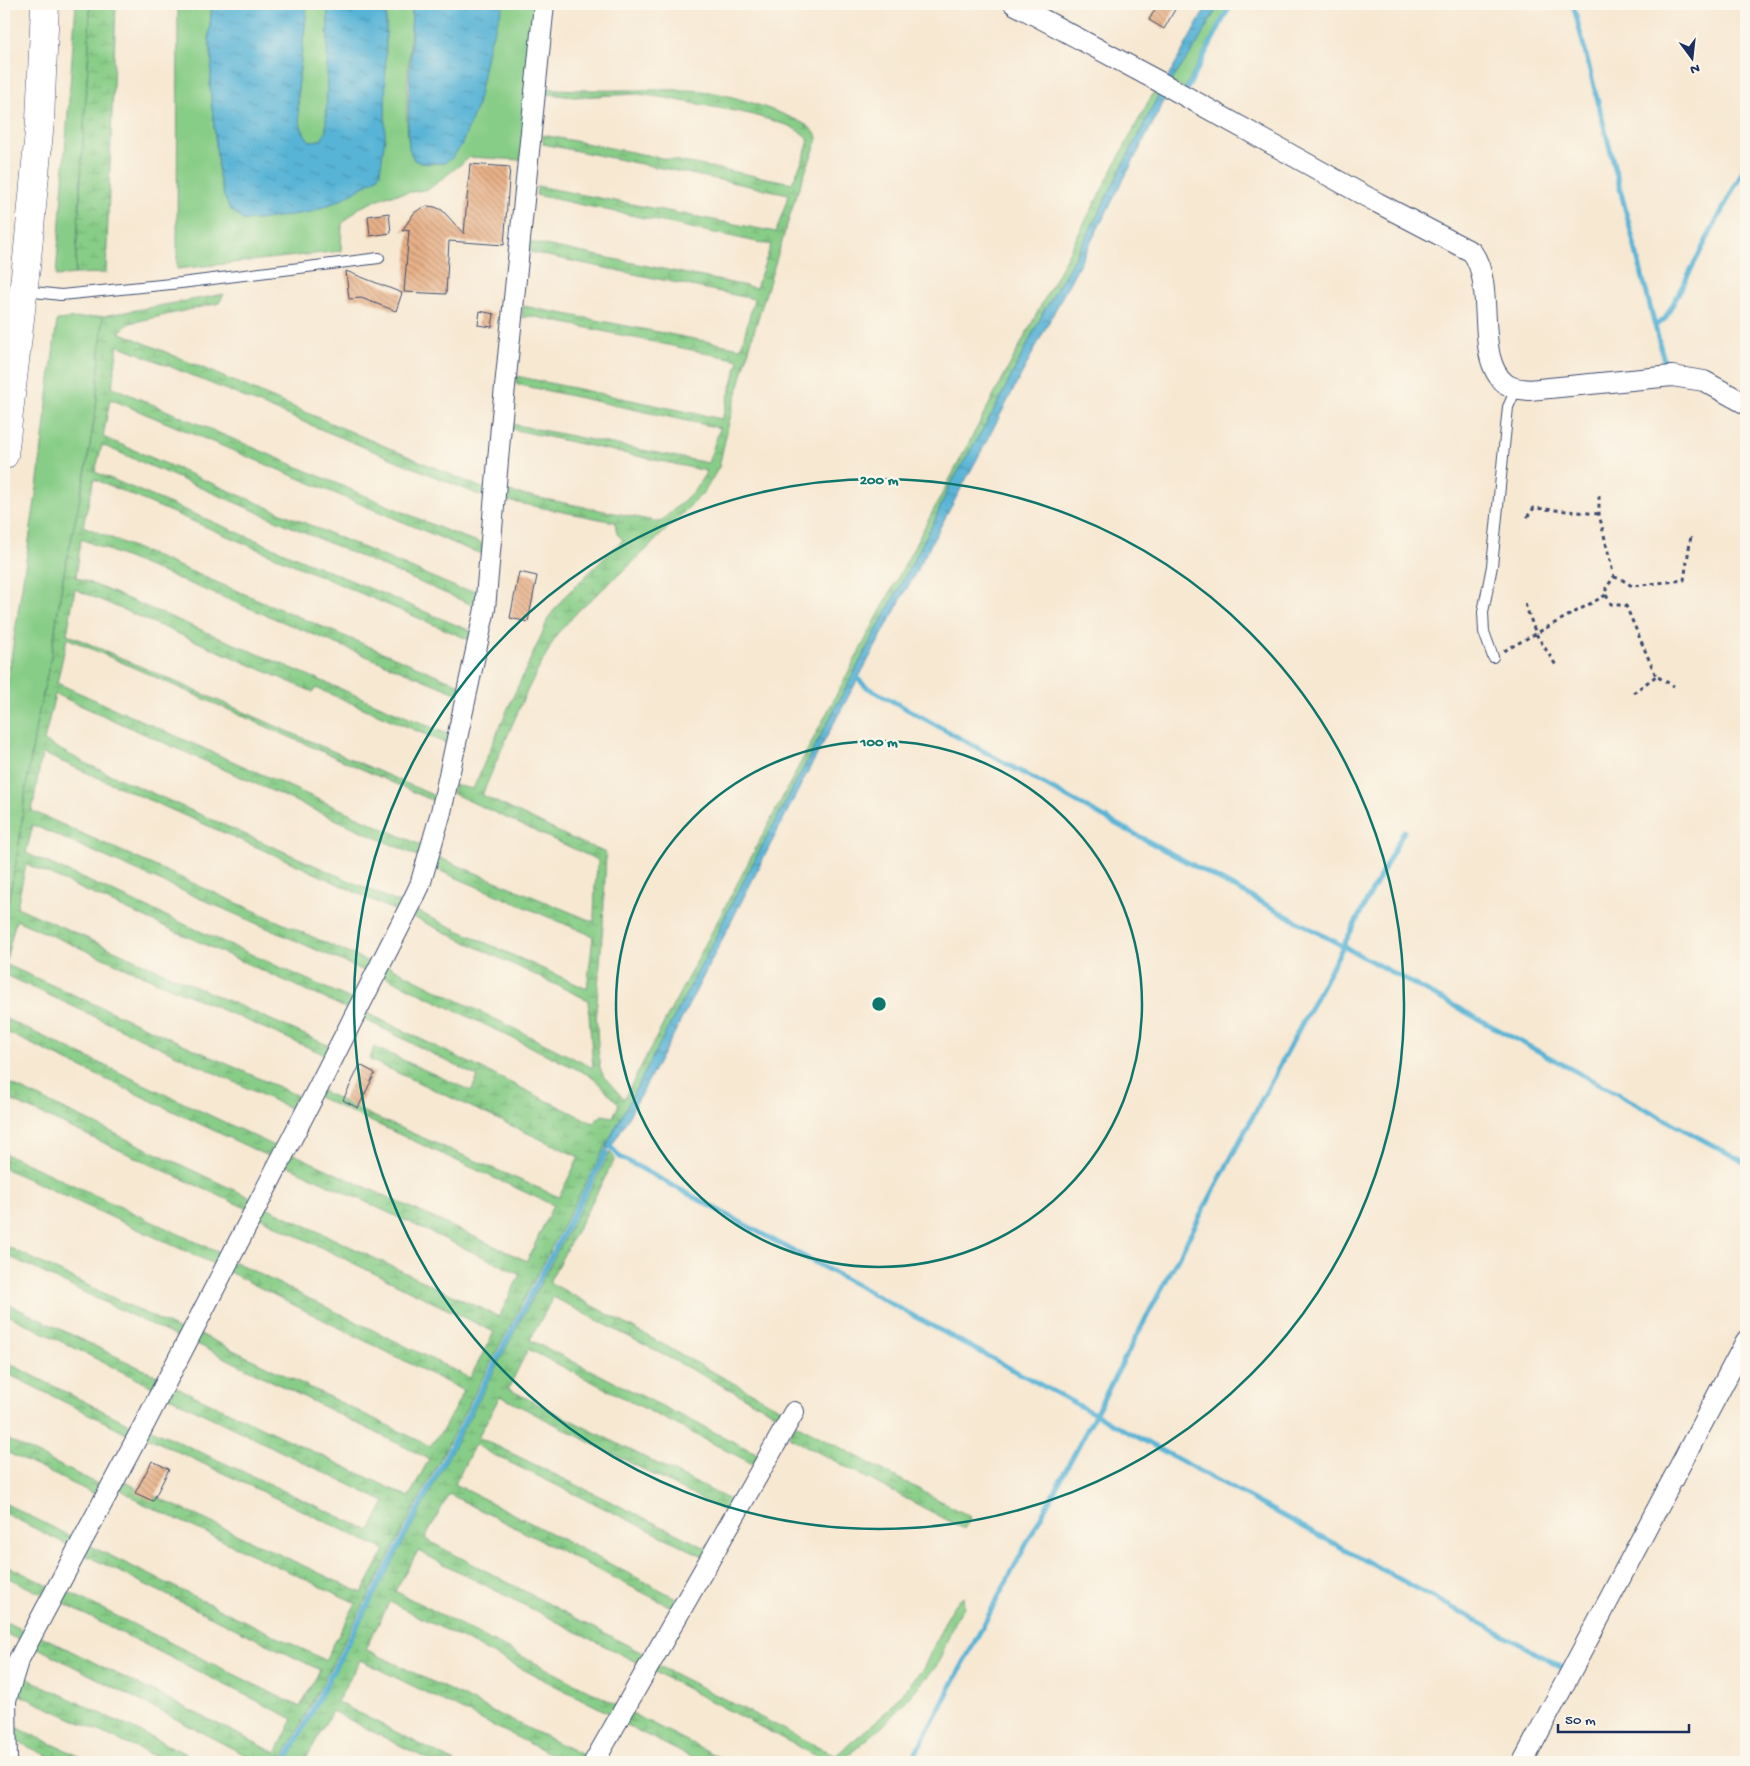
<svg xmlns="http://www.w3.org/2000/svg" width="1750" height="1766" viewBox="0 0 1750 1766" font-family="'Gochi Hand',sans-serif">
<style>
.green{fill:#88cd87;stroke:#527e72}
.wetland{fill:url(#wetland-marsh);stroke:#527e72}
.water{fill:url(#water-ripples);stroke:#3a729a}
.lines{fill:none;stroke-linecap:round;stroke-linejoin:round}
.stream{stroke:#58b4d6;stroke-width:5}
.building{fill:url(#building-back-hatch)}
.lane-casing{stroke:#3c4b6f;stroke-width:12}
.street-casing{stroke:#3c4b6f;stroke-width:22}
.highway-casing{stroke:#3c4b6f;stroke-width:29}
.path{stroke:#3c4b6f;stroke-width:3;stroke-dasharray:4 4;stroke-linecap:butt}
.lane{stroke:#fff;stroke-width:10}
.street{stroke:#fff;stroke-width:20}
.highway{stroke:#fff;stroke-width:28}
.ring{fill:none;stroke:#0f766e;stroke-width:2.5}
.centre{fill:#0f766e;stroke:#fbf7ec;stroke-width:2.5}
.ring-label{font-size:15px;text-anchor:middle;font-weight:bold;fill:#0f766e;stroke:#fbf7ec;stroke-width:4.5;stroke-linejoin:round;paint-order:stroke}
</style>
<defs>
<pattern id="wetland-marsh" width="20" height="14" patternUnits="userSpaceOnUse" patternTransform="scale(1.25)"><rect width="20" height="14" fill="#88cd87"/><path d="M1 5h8M5 5V1M11 12h8M15 12V8" fill="none" stroke="#75b077"/></pattern>
<pattern id="water-ripples" width="26" height="14" patternUnits="userSpaceOnUse" patternTransform="scale(1.25)"><rect width="26" height="14" fill="#58b4d6"/><path d="M2 4q2-2 4 0t4 0M15 11q2-2 4 0t4 0" fill="none" stroke="#4893b1"/></pattern>
<pattern id="building-back-hatch" width="6" height="6" patternUnits="userSpaceOnUse" patternTransform="scale(1.25)"><rect width="6" height="6" fill="#e8b188"/><path d="M-1 5l2 2M0 0l6 6M5-1l2 2" fill="none" stroke="#bb9072"/></pattern>
</defs>
<rect width="100%" height="100%" fill="#fbf7ec"/>
<filter id="ink" filterUnits="userSpaceOnUse"><feTurbulence type="fractalNoise" baseFrequency=".02" numOctaves="2"/><feDisplacementMap in="SourceGraphic" scale="10" xChannelSelector="R" yChannelSelector="G"/><feConvolveMatrix kernelMatrix="1 2 1 2 8 2 1 2 1" color-interpolation-filters="sRGB"/></filter>
<filter id="wash" filterUnits="userSpaceOnUse"><feTurbulence type="fractalNoise" baseFrequency=".0096" numOctaves="4" result="noise"/><feDisplacementMap in="SourceGraphic" scale="20" xChannelSelector="R" yChannelSelector="G"/><feGaussianBlur stdDeviation="1.12" result="paint"/><feColorMatrix in="noise" values="0 0 0 0 0 0 0 0 0 0 0 0 0 0 0 0 0 1.4 0 .05"/><feComposite in="paint" operator="in"/></filter>
<g filter="url(#wash)">
<rect width="100%" height="100%" fill="#f7e8d2"/>
<path class="green" d="M 76,4 L 90,4 L 89,48 L 75,274 L 56,276 Z
M 178,4 L 212,4 L 209,37 L 212,60 L 210,87 L 219,176 L 224,196 L 230,209 L 243,220 L 258,220 L 326,206 L 340,200 L 376,179 L 380,173 L 385,82 L 386,17 L 389,4 L 411,5 L 412,13 C 411,38 400,143 414,159 C 420,166 436,163 444,163 L 504,4 L 535,4 L 521,160 L 470,157 L 429,189 L 386,196 L 359,208 L 342,224 L 341,251 L 177,269 Z
M 306,4 L 328,4 L 327,116 L 326,133 L 322,140 L 309,141 C 285,117 308,36 306,4 Z
M 1219,4 L 1229,4 L 1184,89 L 1171,82 L 1197,44 Z
M 103,316 L 96,409 L 86,470 L 63,578 L 51,657 L 36,726 L 25,795 L 18,853 L 4,922 L 4,704 L 37,488 L 57,320 Z
M 963,1597 L 964,1607 L 954,1622 L 941,1657 L 935,1668 L 884,1725 L 840,1762 L 828,1762 L 881,1717 L 923,1669 L 952,1607 Z"/>
<path class="wetland" d="M 90,4 L 116,4 L 106,273 L 75,274 L 89,48 Z
M 543,88 C 590,92 638,89 685,90 C 719,90 754,103 785,115 C 798,121 813,125 818,139 L 797,193 L 755,328 L 729,422 L 719,467 L 705,491 L 640,556 L 579,610 L 557,634 L 526,693 L 482,795 L 571,838 L 606,853 L 603,925 L 596,1012 L 598,1045 L 600,1068 L 604,1077 L 624,1099 L 1148,102 L 1157,88 L 1161,90 L 1087,236 L 1043,313 L 998,403 L 948,489 L 935,520 L 726,914 L 714,941 L 680,1007 L 555,1241 L 281,1762 L 259,1762 L 32,1645 L 37,1634 L 276,1753 L 293,1719 L 56,1600 L 60,1588 L 300,1707 L 320,1670 L 79,1552 L 84,1543 L 325,1660 L 356,1603 L 144,1504 L 115,1486 L 118,1479 L 362,1593 L 385,1550 L 145,1436 L 149,1428 L 370,1531 L 385,1502 L 165,1395 L 170,1384 L 409,1497 L 429,1459 L 191,1341 L 196,1332 L 430,1446 L 444,1428 L 464,1391 L 227,1271 L 233,1261 L 470,1378 L 494,1332 L 257,1216 L 262,1205 L 499,1317 L 520,1274 L 284,1164 L 289,1152 L 527,1261 L 553,1205 L 318,1097 L 321,1090 L 359,1110 L 559,1197 L 579,1157 L 370,1060 L 374,1047 L 471,1091 L 478,1077 L 374,1024 L 359,1018 L 363,1011 L 593,1123 L 602,1115 L 613,1117 L 619,1104 L 593,1077 L 382,975 L 387,965 L 593,1068 L 588,1000 L 411,916 L 414,910 L 587,989 L 593,936 L 431,867 L 435,856 L 594,922 L 595,886 L 598,860 L 452,793 L 454,785 L 473,789 L 512,699 L 543,632 L 548,618 L 565,596 L 623,540 L 617,534 L 615,522 L 503,500 L 504,491 L 660,522 L 694,491 L 707,471 L 511,429 L 511,424 L 708,463 L 720,428 L 516,384 L 516,376 L 722,419 L 739,360 L 531,316 L 522,318 L 523,306 L 741,348 L 754,299 L 529,252 L 530,242 L 756,288 L 771,245 L 536,195 L 537,186 L 776,232 L 789,194 L 543,144 L 543,135 L 792,183 L 804,157 L 809,140 L 803,134 L 790,126 L 750,114 L 666,98 L 638,94 L 574,97 L 548,94 Z
M 224,294 L 219,303 L 130,323 L 119,332 L 489,491 L 489,499 L 118,345 L 112,387 L 452,533 L 484,544 L 483,554 L 470,550 L 110,399 L 103,437 L 460,589 L 479,590 L 477,607 L 102,445 L 95,472 L 473,632 L 472,641 L 94,479 L 83,526 L 463,686 L 461,695 L 81,539 L 76,577 L 452,736 L 450,745 L 316,688 L 313,692 L 75,589 L 67,634 L 437,797 L 436,802 L 67,638 L 57,683 L 425,847 L 422,858 L 55,694 L 44,741 L 89,765 L 404,905 L 400,913 L 295,864 L 42,753 L 32,811 L 373,964 L 369,973 L 33,825 L 26,853 L 355,1001 L 350,1010 L 26,864 L 17,907 L 332,1047 L 328,1056 L 16,920 L 5,964 L 305,1099 L 298,1112 L 4,974 L 4,922 L 18,853 L 25,795 L 36,726 L 51,657 L 63,578 L 86,470 L 96,409 L 103,316 Z
M 4,1018 L 279,1148 L 274,1159 L 4,1031 Z
M 4,1081 L 253,1199 L 248,1209 L 4,1097 Z
M 610,1152 L 615,1159 L 549,1282 L 790,1414 L 786,1419 L 553,1297 L 530,1340 L 764,1457 L 759,1467 L 528,1349 L 508,1389 L 738,1504 L 732,1515 L 500,1396 L 478,1437 L 712,1551 L 707,1558 L 488,1452 L 475,1444 L 455,1484 L 682,1601 L 677,1610 L 449,1494 L 425,1539 L 650,1657 L 644,1666 L 418,1551 L 395,1591 L 621,1707 L 615,1716 L 390,1602 L 365,1649 L 591,1759 L 590,1762 L 567,1762 L 360,1660 L 337,1702 L 455,1762 L 433,1762 L 332,1711 L 306,1759 L 311,1762 L 287,1762 Z
M 4,1153 L 224,1255 L 218,1266 L 4,1168 Z
M 4,1245 L 184,1332 L 181,1339 L 4,1254 Z
M 4,1302 L 161,1378 L 155,1388 L 4,1313 Z
M 4,1361 L 135,1427 L 131,1435 L 4,1372 Z
M 796,1424 L 971,1517 L 964,1529 L 789,1437 Z
M 4,1438 L 104,1487 L 99,1496 L 4,1451 Z
M 4,1503 L 76,1539 L 72,1547 L 4,1513 Z
M 4,1564 L 51,1587 L 46,1596 L 4,1576 Z
M 4,1621 L 26,1632 L 21,1641 L 4,1633 Z
M 657,1665 L 835,1755 L 828,1762 L 653,1671 Z
M 18,1674 L 203,1762 L 167,1762 L 13,1692 Z
M 629,1712 L 729,1762 L 701,1762 L 622,1723 Z
M 11,1725 L 92,1762 L 60,1762 L 10,1738 Z"/>
<path class="water" d="M 212,4 L 306,4 C 308,36 284,118 310,141 L 321,140 L 326,132 L 328,4 L 389,4 L 386,17 L 385,137 L 380,173 L 376,179 L 340,200 L 311,212 L 258,220 L 243,220 L 230,209 L 224,196 L 219,176 L 210,87 L 212,60 L 209,37 Z
M 410,4 L 504,4 L 489,44 L 477,106 L 461,146 L 452,158 L 444,163 L 421,163 L 414,160 L 409,148 L 408,126 L 412,13 Z
M 1208,4 L 1219,4 L 1197,44 L 1171,82 L 1167,79 Z
M 1161,90 L 1166,93 L 1161,108 L 983,448 L 806,775 L 673,1036 L 623,1127 L 611,1147 L 606,1152 L 607,1144 L 714,941 L 726,914 L 935,520 L 948,489 L 998,403 L 1043,313 L 1087,236 Z"/>
<g class="lines">
<path class="stream" d="M 1573,4 L 1666,369
M 1186,91 L 1231,4
M 1656,325 L 1665,319 L 1746,165
M 858,679 L 865,686 L 1118,825 L 1746,1163
M 611,1147 L 620,1157 L 1564,1668
M 285,1762 L 606,1152
M 911,1762 L 1404,831"/>
</g>
<g id="blocks">
<path class="building" d="M 1158,4 L 1178,4 L 1164,29 L 1149,20 Z
M 470,164 L 510,167 L 504,245 L 449,241 L 446,294 L 404,292 L 409,230 L 402,231 L 414,213 L 420,209 L 427,206 L 435,207 L 442,210 L 464,234 Z
M 389,213 L 391,233 L 370,236 L 368,216 Z
M 346,271 L 402,293 L 396,311 L 361,298 L 349,299 Z
M 480,311 L 494,314 L 492,327 L 478,325 Z
M 519,572 L 537,576 L 528,622 L 510,618 Z
M 360,1065 L 375,1073 L 358,1108 L 343,1100 Z
M 152,1461 L 169,1469 L 153,1501 L 135,1493 Z"/>
</g>
</g>
<g filter="url(#ink)">
<use href="#blocks" fill-opacity="0" stroke="#3c4b6f" stroke-width="1"/>
<g class="lines">
<defs>
<path id="lane" d="M 25,291 L 61,295 L 181,283 L 379,258
M 1493,657 L 1484,632 L 1483,612 L 1492,566 L 1508,407 L 1516,389"/>
<path id="street" d="M 1014,4 L 1158,81 L 1378,203 L 1472,252 C 1497,286 1473,359 1506,384 C 1513,389 1521,389 1529,390 L 1672,376 L 1704,381 L 1746,404
M 7,1762 L 6,1700 L 18,1661 L 145,1423 L 322,1080 L 410,906 L 420,885 L 441,812 L 485,609 L 501,426 L 544,4
M 594,1762 L 794,1412
M 1523,1762 L 1746,1341"/>
<path id="highway" d="M 4,455 L 27,259 L 40,121 L 45,4"/>
</defs>
<use href="#lane" class="lane-casing"/>
<use href="#street" class="street-casing"/>
<use href="#highway" class="highway-casing"/>
<path class="path" d="M 1527,517 L 1534,508 L 1599,514
M 1614,577 L 1621,579 L 1632,586 L 1684,580 L 1691,536
M 1606,595 L 1611,604 L 1626,606 L 1656,676 L 1674,686
M 1525,604 L 1536,634 L 1557,667
M 1504,651 L 1606,595 L 1606,588 L 1614,577 L 1599,514 L 1599,494
M 1633,693 L 1656,676"/>
<use href="#lane" class="lane"/>
<use href="#street" class="street"/>
<use href="#highway" class="highway"/>
</g>
</g>
<g class="ring">
<circle cx="879" cy="1004" r="263"/>
<circle cx="879" cy="1004" r="525"/>
</g>
<circle cx="879" cy="1004" r="8" class="centre"/>
<g class="ring-label">
<text x="879" y="484">200 m</text>
<text x="879" y="746">100 m</text>
</g>
<rect width="1750" height="1766" fill="none" stroke="#fbf7ec" stroke-width="20"/>
<g transform="translate(1692 58) rotate(165)" stroke="#fbf7ec" stroke-width="4" paint-order="stroke">
<path d="M0-4L9 19L0 12L-9 19Z" fill="#1b2f5e"/>
<text y="-8" font-size="14" font-weight="bold" text-anchor="middle" fill="#1b2f5e">N</text>
</g>
<path d="M1558 1724v8h131v-8" fill="none" stroke="#1b2f5e" stroke-width="2.5"/>
<text x="1565" y="1724" font-size="15" fill="#1b2f5e" stroke="#fbf7ec" stroke-width="4" paint-order="stroke">50 m</text>
</svg>
